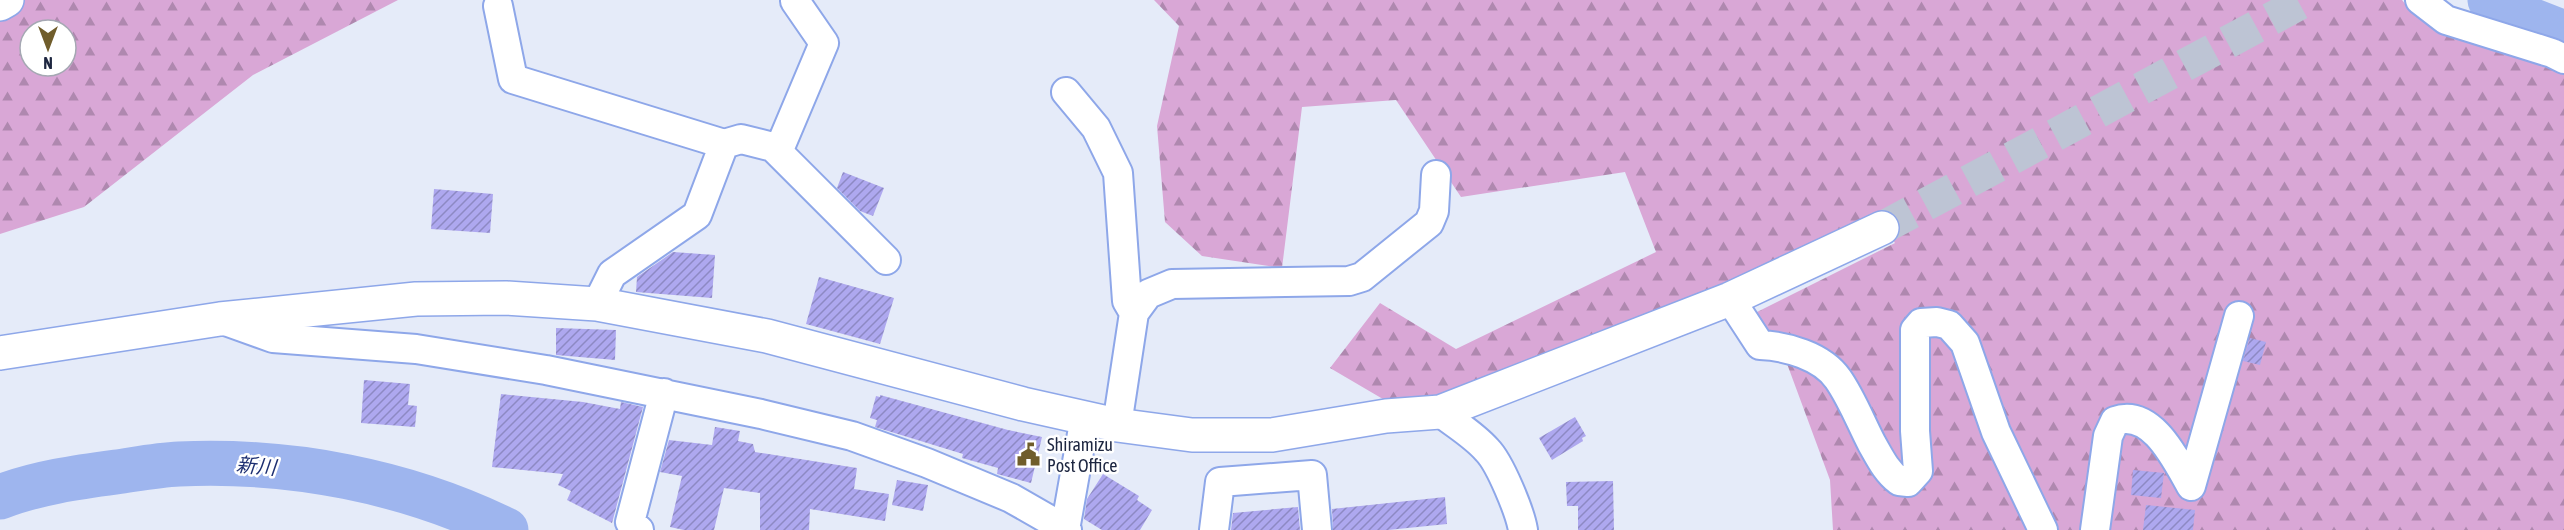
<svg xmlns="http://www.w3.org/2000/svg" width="2564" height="530" viewBox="0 0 2564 530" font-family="'Asap Condensed','Noto Sans JP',sans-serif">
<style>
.forest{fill:url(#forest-firs);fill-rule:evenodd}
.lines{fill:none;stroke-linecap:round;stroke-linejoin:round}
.river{stroke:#9eb5ee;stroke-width:45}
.building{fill:url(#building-hatch)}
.tertiary-tunnel{stroke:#bdc4d4;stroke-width:33;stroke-dasharray:33 16;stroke-linecap:butt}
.minor-casing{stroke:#8ea7e9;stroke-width:32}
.tertiary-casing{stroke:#8ea7e9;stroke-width:36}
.minor{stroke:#fff;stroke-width:28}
.tertiary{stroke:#fff;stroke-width:33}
.labels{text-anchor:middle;stroke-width:5;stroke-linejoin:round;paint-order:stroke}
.poi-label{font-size:18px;fill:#1d2640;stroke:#fff;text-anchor:start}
.water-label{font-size:20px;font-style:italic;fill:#1e3072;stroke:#fff}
</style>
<defs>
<pattern id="forest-firs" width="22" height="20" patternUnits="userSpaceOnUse" patternTransform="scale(1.5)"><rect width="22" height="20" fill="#d9a7d6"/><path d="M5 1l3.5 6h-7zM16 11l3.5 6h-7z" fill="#af88af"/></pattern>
<pattern id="building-hatch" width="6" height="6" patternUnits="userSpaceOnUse" patternTransform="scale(1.5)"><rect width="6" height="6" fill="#aea8ef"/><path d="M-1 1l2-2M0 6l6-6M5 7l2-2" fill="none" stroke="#8d89c3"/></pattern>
</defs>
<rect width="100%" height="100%" fill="#e5ebf9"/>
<path class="forest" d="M 0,0 L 398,0 L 253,75 L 84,207 L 0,234 ZM 30,30 L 66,30 L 66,66 L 30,66 Z
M 1154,0 L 2402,0 L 2415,16 L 2446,31 L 2564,70 L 2564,530 L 1833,530 L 1830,480 L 1786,361 L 1755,313 L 1895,243 L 1874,214 L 1691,333 L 1488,407 L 1388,402 L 1330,368 L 1380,303 L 1456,349 L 1656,252 L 1625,172 L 1461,197 L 1396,100 L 1302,107 L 1282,268 L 1202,256 L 1165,222 L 1157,126 L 1179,26 Z"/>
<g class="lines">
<path class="river" d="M 2490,0 L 2498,7 L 2564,33
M 0,497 C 36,483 78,477 116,472 C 137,469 158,465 179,464 C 291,459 406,481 506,530"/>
</g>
<path class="building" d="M 843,172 L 884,188 L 873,216 L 860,211 L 837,188 Z
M 434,189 L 493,194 L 490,233 L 431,229 Z
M 673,252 L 715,255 L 712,298 L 636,292 L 637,277 Z
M 819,277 L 894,298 L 880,344 L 806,324 Z
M 556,328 L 616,330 L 615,360 L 556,355 Z
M 2250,338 L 2266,342 L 2260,365 L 2243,361 Z
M 364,380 L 410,384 L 408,405 L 417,406 L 415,427 L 361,423 Z
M 501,394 L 583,402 L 620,409 L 621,402 L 643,407 L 612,523 L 567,500 L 571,491 L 558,485 L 563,474 L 492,467 Z
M 880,395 L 1008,430 L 1042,437 L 1031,483 L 997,474 L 998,468 L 962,458 L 963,454 L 875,427 L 877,420 L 870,418 L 876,396 L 880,397 Z
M 1575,417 L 1586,436 L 1582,438 L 1583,441 L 1552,460 L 1539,438 Z
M 715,427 L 740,431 L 738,441 L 753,444 L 755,452 L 857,468 L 854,489 L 889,494 L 885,521 L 810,509 L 809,530 L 760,530 L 760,493 L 724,488 L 714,530 L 684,530 L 670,527 L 682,476 L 660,472 L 669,440 L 712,445 Z
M 2133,470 L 2164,473 L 2161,498 L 2131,495 Z
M 1103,474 L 1139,496 L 1137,500 L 1152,510 L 1140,530 L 1102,530 L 1084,519 L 1087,499 Z
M 897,480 L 928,485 L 923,511 L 892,505 Z
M 1613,481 L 1614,530 L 1578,530 L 1578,506 L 1567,506 L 1566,482 Z
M 1445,497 L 1447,524 L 1388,530 L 1333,530 L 1332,509 Z
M 2146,505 L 2195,510 L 2193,530 L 2143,530 Z
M 1298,507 L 1300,530 L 1231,530 L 1233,513 Z"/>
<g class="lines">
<path class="tertiary-tunnel" d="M 1882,228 L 2306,0"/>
<defs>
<path id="minor" d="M 2420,0 L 2446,20 L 2552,53 L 2564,59
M 498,6 L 513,79 L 724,144
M 1066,92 L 1096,128 L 1118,173 L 1127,301 L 1134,313
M 778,152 L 824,43 L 795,1
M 1730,299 L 1760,345 C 1786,346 1822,356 1838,379 C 1852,399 1861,423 1872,444 C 1880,458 1886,471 1899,481 L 1908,482 L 1918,471 L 1915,431 L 1915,330 L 1921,323 L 1937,322 L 1949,325 L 1965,343 L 1996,432 L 2043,530
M 597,304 L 612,274 L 697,215 L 724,144 L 741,139 L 773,147 L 886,260
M 220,319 L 273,338 L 416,349 L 546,370 L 761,414 L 852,436 L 927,463 L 1011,498 L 1067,530
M 1440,412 C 1455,424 1474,435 1487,450 C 1500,463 1520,512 1523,530
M 1117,425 L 1134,313 L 1148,294 L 1172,284 L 1349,281 L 1362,277 L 1429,223 L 1434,211 L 1436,175
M 639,530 L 630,522 L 664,393
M 1065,530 L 1085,417
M 1214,530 L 1220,482 L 1312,475 L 1317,530
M 2095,530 L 2108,436 L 2115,421 C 2152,408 2176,460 2191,486 L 2239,316"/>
<path id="tertiary" d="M 0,4 L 7,0
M 0,353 L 220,319 L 416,299 L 506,298 L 597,304 L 767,336 L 1023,404 L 1117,425 L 1192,435 L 1272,435 L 1386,416 L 1440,412 L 1730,299 L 1882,228"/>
</defs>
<use href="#minor" class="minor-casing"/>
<use href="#tertiary" class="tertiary-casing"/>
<use href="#minor" class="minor"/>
<use href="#tertiary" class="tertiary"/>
</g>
<defs>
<symbol id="civic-bare" viewBox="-9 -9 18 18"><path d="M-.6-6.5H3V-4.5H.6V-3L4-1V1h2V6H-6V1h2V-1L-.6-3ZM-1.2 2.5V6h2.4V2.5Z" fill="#705d2b" stroke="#fff" stroke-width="2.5" paint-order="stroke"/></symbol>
</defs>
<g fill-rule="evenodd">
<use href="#civic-bare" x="1012" y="438" width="33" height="33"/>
</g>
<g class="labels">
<g class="poi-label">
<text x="1047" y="451">Shiramizu<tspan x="1047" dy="21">Post Office</tspan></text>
</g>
<g class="water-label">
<text transform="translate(256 466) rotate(5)" y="7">新川</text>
</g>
</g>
<g transform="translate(48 48) rotate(180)"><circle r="28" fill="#ffffff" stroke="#a5a8b3" stroke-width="1.5"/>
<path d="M0-4.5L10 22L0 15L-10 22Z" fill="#705d2b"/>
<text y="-9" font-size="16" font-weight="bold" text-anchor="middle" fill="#1d2640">N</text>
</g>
</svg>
